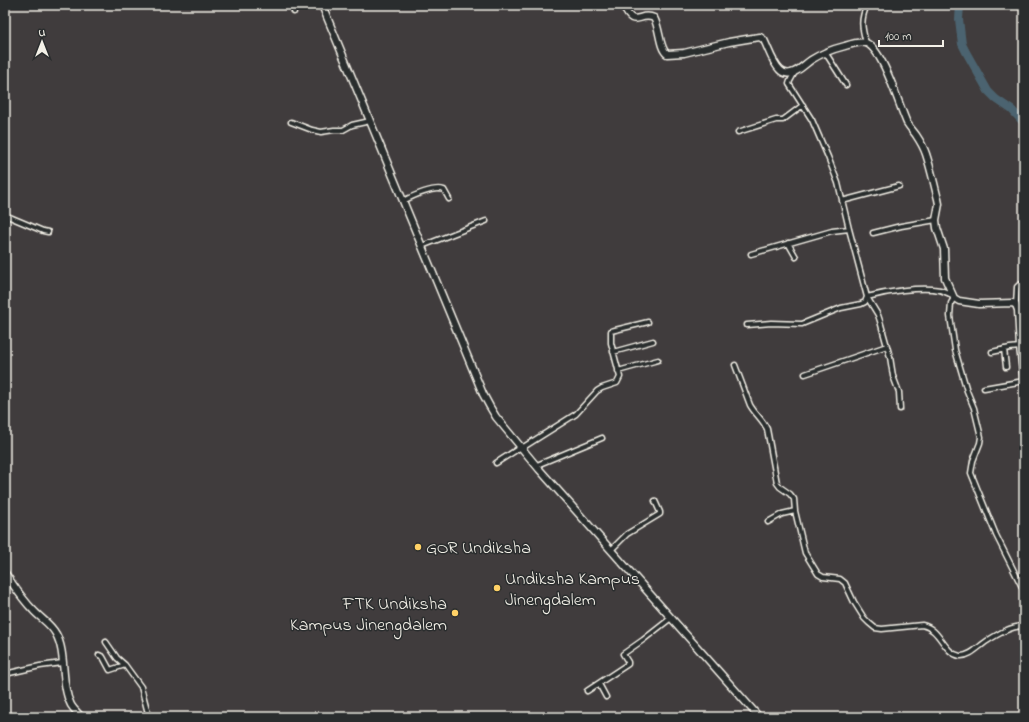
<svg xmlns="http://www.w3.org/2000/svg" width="1029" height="722" viewBox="0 0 1029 722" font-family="'Indie Flower',sans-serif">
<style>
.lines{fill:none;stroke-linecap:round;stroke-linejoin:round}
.river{stroke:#4b646f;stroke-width:8}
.street-casing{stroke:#f4f1e8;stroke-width:7}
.secondary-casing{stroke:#f4f1e8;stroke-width:9}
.street{stroke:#2a2d2e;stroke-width:4}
.secondary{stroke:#2a2d2e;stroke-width:6}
.poi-dot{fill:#ffd166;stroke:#2a2d2e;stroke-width:1.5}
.labels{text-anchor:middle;stroke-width:3;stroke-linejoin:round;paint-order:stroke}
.poi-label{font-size:18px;fill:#f4f1e8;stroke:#2a2d2e;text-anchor:start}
</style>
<rect width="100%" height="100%" fill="#403c3d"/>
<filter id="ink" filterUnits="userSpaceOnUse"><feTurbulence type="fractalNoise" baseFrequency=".025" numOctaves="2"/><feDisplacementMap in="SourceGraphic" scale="8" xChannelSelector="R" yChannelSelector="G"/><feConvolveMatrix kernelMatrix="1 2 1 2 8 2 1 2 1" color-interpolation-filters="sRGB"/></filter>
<g filter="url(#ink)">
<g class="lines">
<path class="river" d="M 960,5 L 959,19 L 961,36 L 962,44 L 966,52 L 988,91 L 996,99 L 1012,110 L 1024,123"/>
<defs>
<path id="street" d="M 292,5 L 294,12
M 866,43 C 862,28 860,20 867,5
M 825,52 L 846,85
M 795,72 L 790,81 L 789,84 L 812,120 L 828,157 L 838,183 L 849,229
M 291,122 L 312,130 L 321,132 L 334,130 L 343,130 L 352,125 L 370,121
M 738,132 L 776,120 L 783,120 L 803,105
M 403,201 C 413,196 434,186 444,190 L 449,199
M 842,201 L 899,186
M 5,215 L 43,231 L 48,232
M 873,233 L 901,226 L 936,220
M 788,243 L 796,257
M 422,246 L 486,221
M 751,254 L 832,231 L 849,229 L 867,297 L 878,315 L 880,321 L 890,357 L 893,376 L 899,392 L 900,409
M 954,298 L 951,303 L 950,316 L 955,350 L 967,391 L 974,408 L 981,437 L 980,443 L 973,461 L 971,473 L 996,535 L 1024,591
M 1016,305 L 1017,287 L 1019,285 L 1024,283
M 747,325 L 771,323 L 802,324 L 841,308 L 861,304 L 865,302 L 867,297 C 886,292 920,286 940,290 C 944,291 948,293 952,295
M 1004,349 L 1006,367
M 613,352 L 653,341
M 992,352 L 1010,348 L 1020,347
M 735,365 L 750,405 C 755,414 763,420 767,429 L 777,483 L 780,487 L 790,494 L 794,499 L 795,511 L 805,553 L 818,574 L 823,577 L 840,579 L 845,583 L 854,602 L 864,618 L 869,623 L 875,628 L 882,629 L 922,625 C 941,629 943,653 960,656 C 970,657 979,646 987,641 C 998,634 1011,626 1024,626
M 618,371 L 658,360
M 805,374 L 887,346
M 984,388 L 1024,381
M 522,448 L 576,414 L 597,391 L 602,388 L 617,383 L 620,377 L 611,343 L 611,331 L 648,322
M 496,463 L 521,447
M 537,465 L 602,438
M 768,522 L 782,514 L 795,511
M 611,550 L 627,534 L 660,514 L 660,512 L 655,501
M 106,642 L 117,658 L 125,665 L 141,687 L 149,717
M 99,655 L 103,657 L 110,670 L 125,665
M 5,674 L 40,666 L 62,663
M 599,684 L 606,697
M 587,691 L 628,664 L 628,662 L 623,654 L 643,640 L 671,618"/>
<path id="secondary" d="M 322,5 L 483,394 L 490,407 L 496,417 L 539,469 L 759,717
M 623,5 C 634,31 639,11 654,18 C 660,28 659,48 667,54 L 684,53 L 729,42 L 753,38 L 760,37 L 764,40 C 769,50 772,62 780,70 C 783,73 787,74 791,73 C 798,72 805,64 811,60 C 822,53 833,49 845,46 C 851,44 859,41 866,43 C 883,49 899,106 907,123 C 910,128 913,131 916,135 C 920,141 924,148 926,154 C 931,169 934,184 938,199 L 939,204 L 936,220 L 937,228 L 944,249 L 945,278 L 954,298 L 959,301 L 979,304 L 1013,303 L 1016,305 L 1018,310 L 1020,347 L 1024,381
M 5,573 C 14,586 22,599 33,610 C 40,618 51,624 56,634 C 67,654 60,683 71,705 C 74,710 78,713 81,717"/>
</defs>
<use href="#street" class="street-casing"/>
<use href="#secondary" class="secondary-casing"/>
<use href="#street" class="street"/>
<use href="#secondary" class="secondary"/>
</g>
</g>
<g class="poi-dot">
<circle cx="418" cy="547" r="4"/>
<circle cx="497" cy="588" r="4"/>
<circle cx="455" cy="613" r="4"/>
</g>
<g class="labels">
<g class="poi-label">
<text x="426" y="553">GOR Undiksha</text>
<text x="505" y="584">Undiksha Kampus<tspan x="505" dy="21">Jinengdalem</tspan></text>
<text x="447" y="609" text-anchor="end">FTK Undiksha<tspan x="447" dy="21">Kampus Jinengdalem</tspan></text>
</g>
</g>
<rect width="1029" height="722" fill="none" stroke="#2a2d2e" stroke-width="20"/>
<rect x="10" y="10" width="1009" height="702" fill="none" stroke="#f4f1e8" stroke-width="1.5" filter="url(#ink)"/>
<g transform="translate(42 42)" stroke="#2a2d2e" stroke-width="3" paint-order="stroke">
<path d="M0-3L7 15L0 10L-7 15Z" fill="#f4f1e8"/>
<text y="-6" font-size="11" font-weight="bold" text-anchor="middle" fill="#f4f1e8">U</text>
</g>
<path d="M879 40v6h64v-6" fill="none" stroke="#f4f1e8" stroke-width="2"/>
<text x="885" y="40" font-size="12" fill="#f4f1e8" stroke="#2a2d2e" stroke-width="3" paint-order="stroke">100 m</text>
</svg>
